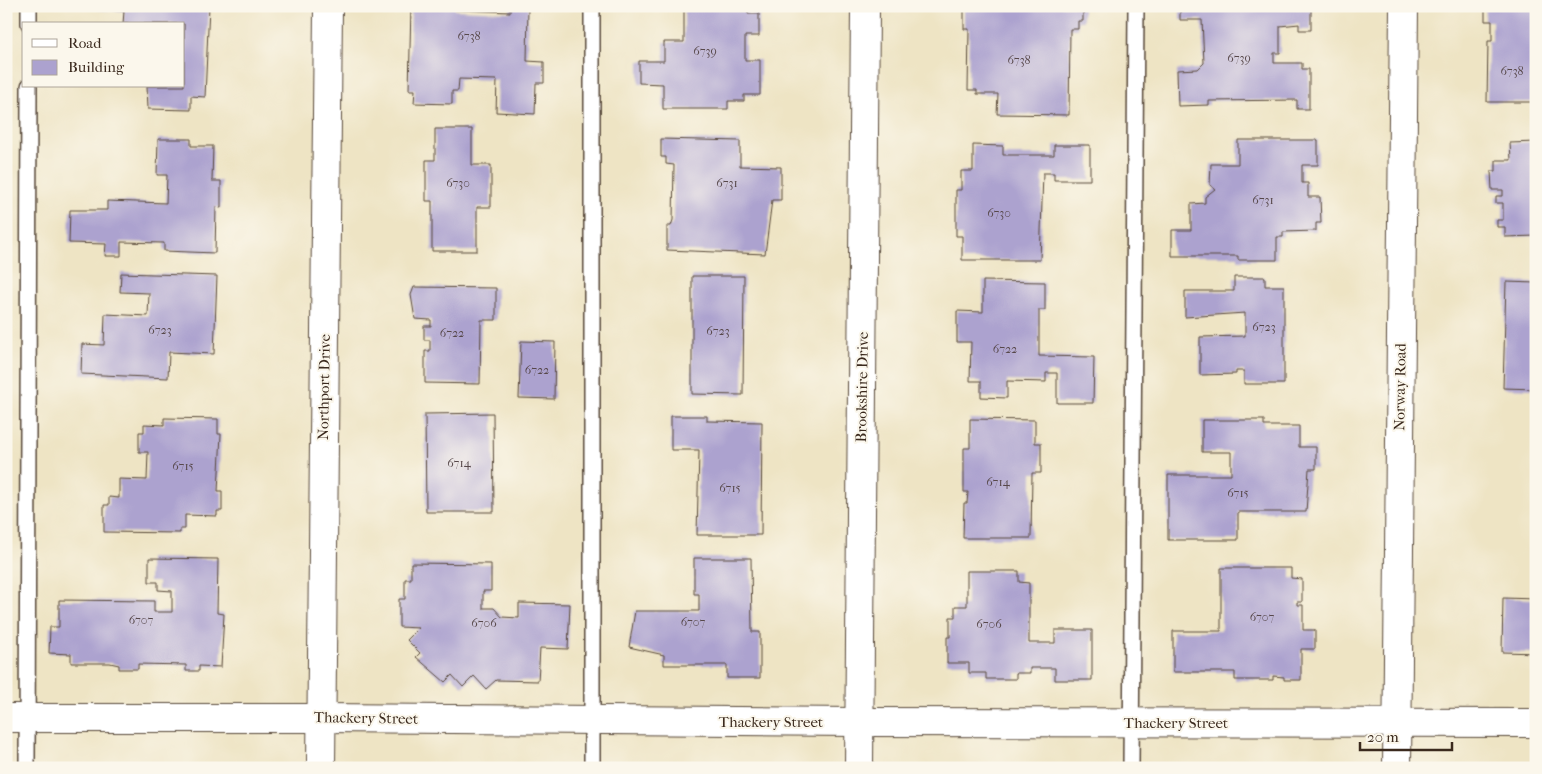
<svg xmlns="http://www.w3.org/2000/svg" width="1542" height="774" viewBox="0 0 1542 774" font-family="'IM FELL French Canon',serif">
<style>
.building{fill:#aca2cf}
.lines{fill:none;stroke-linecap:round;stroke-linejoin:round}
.lane-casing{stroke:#564637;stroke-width:18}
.street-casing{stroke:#564637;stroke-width:30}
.secondary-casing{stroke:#564637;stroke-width:30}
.lane{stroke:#fff;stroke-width:15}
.street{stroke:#fff;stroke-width:28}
.secondary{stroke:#fff;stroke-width:28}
.labels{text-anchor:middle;stroke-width:4;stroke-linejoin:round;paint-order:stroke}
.number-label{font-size:12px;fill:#57484a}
.street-label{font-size:15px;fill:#3b2a1e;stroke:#fbf7ec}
</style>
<rect width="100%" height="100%" fill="#fbf7ec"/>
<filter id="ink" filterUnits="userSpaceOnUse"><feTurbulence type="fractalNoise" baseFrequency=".02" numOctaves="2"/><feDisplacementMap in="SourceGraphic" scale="10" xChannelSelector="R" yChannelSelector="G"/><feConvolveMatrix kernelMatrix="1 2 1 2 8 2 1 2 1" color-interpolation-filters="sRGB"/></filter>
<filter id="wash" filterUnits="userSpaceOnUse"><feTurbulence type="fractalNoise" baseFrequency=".0096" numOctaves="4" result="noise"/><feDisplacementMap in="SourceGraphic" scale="20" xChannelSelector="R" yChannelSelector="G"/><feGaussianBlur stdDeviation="1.12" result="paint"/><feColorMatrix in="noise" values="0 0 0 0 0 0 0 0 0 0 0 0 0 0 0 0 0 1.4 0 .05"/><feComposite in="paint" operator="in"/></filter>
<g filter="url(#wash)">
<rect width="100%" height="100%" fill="#eee4c4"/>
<g id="blocks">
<path class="building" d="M 98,6 L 209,6 L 205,97 L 191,96 L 191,110 L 148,109 L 147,86 L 184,86 L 184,24 L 123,24 L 124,11 L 98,10 Z
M 411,6 L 455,6 L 455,10 L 510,12 L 510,7 L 528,7 L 527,61 L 544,62 L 544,83 L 536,83 L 535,114 L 496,112 L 497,80 L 459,79 L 458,91 L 452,91 L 452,104 L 414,103 L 415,90 L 409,90 Z
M 684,6 L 748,6 L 748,14 L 759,14 L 759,36 L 745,36 L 745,60 L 760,60 L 760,95 L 744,95 L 744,101 L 728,101 L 728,109 L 663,109 L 663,84 L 639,83 L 639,61 L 664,61 L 664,42 L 684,42 Z
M 964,6 L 1083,6 L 1083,21 L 1078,21 L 1078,29 L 1070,29 L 1069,115 L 997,114 L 998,94 L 977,94 L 977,90 L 968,90 L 969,29 L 964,29 Z
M 1180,6 L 1311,6 L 1311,30 L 1299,30 L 1299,24 L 1280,26 L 1280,53 L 1274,53 L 1274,63 L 1302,63 L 1302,69 L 1309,69 L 1309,109 L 1297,109 L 1297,100 L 1209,101 L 1209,105 L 1178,106 L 1177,70 L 1198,69 L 1204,63 L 1202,20 L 1180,20 Z
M 1485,6 L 1534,6 L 1534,25 L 1536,25 L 1536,102 L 1487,102 L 1488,41 L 1492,41 L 1492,21 L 1485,21 Z
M 435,129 L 472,129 L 472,165 L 491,165 L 491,207 L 477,207 L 477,251 L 432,251 L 432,201 L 426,201 L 426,160 L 435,160 Z
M 158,139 L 191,139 L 191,146 L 213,146 L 212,181 L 221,181 L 221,208 L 216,207 L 215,253 L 164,251 L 164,243 L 121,242 L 121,256 L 105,256 L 106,244 L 69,243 L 70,210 L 107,210 L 107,201 L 166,203 L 167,175 L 157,175 Z
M 661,139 L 740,141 L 740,166 L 781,167 L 781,200 L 772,200 L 765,254 L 667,250 L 667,226 L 671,226 L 673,220 L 674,165 L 666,164 L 666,157 L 661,157 Z
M 1238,140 L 1318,140 L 1318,165 L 1302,165 L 1302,183 L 1308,183 L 1308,197 L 1320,197 L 1321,223 L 1316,223 L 1316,231 L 1283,232 L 1283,237 L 1277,237 L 1277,260 L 1238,260 L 1238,256 L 1172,256 L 1172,230 L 1191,230 L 1191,204 L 1205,203 L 1205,197 L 1215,189 L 1210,185 L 1211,164 L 1238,164 Z
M 1536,142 L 1536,236 L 1505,237 L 1505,227 L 1497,227 L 1497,220 L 1503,220 L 1503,203 L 1496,203 L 1496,196 L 1503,196 L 1503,190 L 1492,190 L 1491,171 L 1496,171 L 1496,160 L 1511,160 L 1510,143 Z
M 973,145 L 1003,146 L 1003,155 L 1054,155 L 1054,145 L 1090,145 L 1090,180 L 1054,180 L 1054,173 L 1043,173 L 1040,260 L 962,260 L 962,236 L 956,236 L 956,190 L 961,190 L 961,171 L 973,171 Z
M 121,273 L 217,276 L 214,354 L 169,352 L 168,378 L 81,374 L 82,344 L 104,345 L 105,314 L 148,316 L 149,293 L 120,292 Z
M 692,276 L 744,276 L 743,395 L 692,394 Z
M 1234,277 L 1265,277 L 1265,286 L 1284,286 L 1284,384 L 1244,384 L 1244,371 L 1236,371 L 1236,374 L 1200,375 L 1200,337 L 1245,336 L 1245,313 L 1185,317 L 1185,291 L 1234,291 Z
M 983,281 L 1045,282 L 1045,310 L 1039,310 L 1039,356 L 1094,357 L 1093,403 L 1057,403 L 1057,373 L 1046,373 L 1046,382 L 1007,381 L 1007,398 L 981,397 L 981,381 L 970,381 L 971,342 L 957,342 L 957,311 L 983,312 Z
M 1506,282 L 1536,283 L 1536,389 L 1503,388 Z
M 414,287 L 496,288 L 496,320 L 481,320 L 480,384 L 425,383 L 425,351 L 430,351 L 430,340 L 424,340 L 424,326 L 431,326 L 431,320 L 415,319 L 411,295 Z
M 521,341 L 555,342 L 554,399 L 519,398 Z
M 493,413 L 494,512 L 426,512 L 425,414 Z
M 671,416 L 707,416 L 707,421 L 762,422 L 761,535 L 697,535 L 699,450 L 671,450 Z
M 164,418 L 218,419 L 218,434 L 221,434 L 218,491 L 222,491 L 222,511 L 217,511 L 217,516 L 185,515 L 185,529 L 180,529 L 180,533 L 104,532 L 104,505 L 109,505 L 109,497 L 119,498 L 119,479 L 147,480 L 148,452 L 139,452 L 139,432 L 144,432 L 144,424 L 164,425 Z
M 970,419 L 1035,420 L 1035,443 L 1041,443 L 1041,473 L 1032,473 L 1031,538 L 963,538 L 964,503 L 967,503 L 968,492 L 964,492 L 964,448 L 970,448 Z
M 1202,420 L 1264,420 L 1264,426 L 1299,426 L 1299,447 L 1316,447 L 1316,469 L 1309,469 L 1306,512 L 1238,512 L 1238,540 L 1168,540 L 1168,475 L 1231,475 L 1231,452 L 1202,452 Z
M 149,558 L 218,559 L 217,613 L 224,614 L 221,667 L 199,666 L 199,671 L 186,671 L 186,665 L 138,664 L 138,669 L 119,669 L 119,665 L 110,663 L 71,663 L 71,654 L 49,653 L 50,627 L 59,627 L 59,600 L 154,601 L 154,612 L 172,612 L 172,591 L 158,590 L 158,582 L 149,582 Z
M 694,558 L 751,558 L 752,632 L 760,632 L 760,678 L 727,678 L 727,665 L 664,665 L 664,655 L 629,647 L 635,611 L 699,611 L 699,594 L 694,594 Z
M 411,563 L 491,564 L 491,591 L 483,591 L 483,608 L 494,608 L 502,617 L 519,618 L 519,603 L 570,604 L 568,649 L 540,648 L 538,681 L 496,680 L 486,689 L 474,676 L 463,687 L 452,675 L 445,682 L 416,657 L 420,653 L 407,640 L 419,628 L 399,627 L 399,599 L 405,599 L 405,579 L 411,579 Z
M 1221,568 L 1291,568 L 1291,578 L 1302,579 L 1302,602 L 1297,602 L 1297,605 L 1303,605 L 1303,630 L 1315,630 L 1315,649 L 1301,649 L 1301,680 L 1284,680 L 1284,677 L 1273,676 L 1273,680 L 1235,680 L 1235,672 L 1173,672 L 1173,631 L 1221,631 Z
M 967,571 L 1019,571 L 1019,582 L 1029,583 L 1029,643 L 1055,643 L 1055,630 L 1092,630 L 1092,680 L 1055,680 L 1055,668 L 1030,668 L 1030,673 L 1016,673 L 1016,679 L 986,679 L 986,673 L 969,673 L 969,663 L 947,663 L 947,637 L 950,637 L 950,617 L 955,617 L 955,606 L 967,606 Z
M 1503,598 L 1536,599 L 1536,653 L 1502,652 Z"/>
</g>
</g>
<g filter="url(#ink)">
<use href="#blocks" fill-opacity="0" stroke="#564637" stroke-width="1"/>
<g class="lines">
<defs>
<path id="lane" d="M 29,24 L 29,6
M 27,768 L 29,86
M 592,768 L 592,6
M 1131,768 L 1136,6"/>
<path id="street" d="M 321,768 L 328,6
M 859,768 L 865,6
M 1397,768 L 1404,6"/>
<path id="secondary" d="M 6,718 L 321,718 L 859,722 L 1536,723"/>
</defs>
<use href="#lane" class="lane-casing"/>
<use href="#street" class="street-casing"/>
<use href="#secondary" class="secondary-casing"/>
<use href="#lane" class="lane"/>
<use href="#street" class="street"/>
<use href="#secondary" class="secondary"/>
</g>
</g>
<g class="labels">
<g class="number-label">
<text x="469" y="40">6738</text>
<text x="705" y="55">6739</text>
<text x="1239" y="62">6739</text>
<text x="1019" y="64">6738</text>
<text x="1512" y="75">6738</text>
<text x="458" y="187">6730</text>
<text x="727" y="187">6731</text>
<text x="1263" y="204">6731</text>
<text x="999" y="217">6730</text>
<text x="1264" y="331">6723</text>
<text x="160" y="334">6723</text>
<text x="718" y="335">6723</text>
<text x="452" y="337">6722</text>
<text x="1005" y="353">6722</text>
<text x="537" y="374">6722</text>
<text x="459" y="467">6714</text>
<text x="183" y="470">6715</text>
<text x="998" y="486">6714</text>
<text x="730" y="492">6715</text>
<text x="1238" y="497">6715</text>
<text x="1262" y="621">6707</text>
<text x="141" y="624">6707</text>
<text x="693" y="626">6707</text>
<text x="484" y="627">6706</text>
<text x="989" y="628">6706</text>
</g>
<g class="street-label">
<text transform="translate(324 387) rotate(-89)" y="5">Northport Drive</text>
<text transform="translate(862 387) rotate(-89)" y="5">Brookshire Drive</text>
<text transform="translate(1400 387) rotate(-89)" y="5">Norway Road</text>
<text transform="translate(366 718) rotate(1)" y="5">Thackery Street</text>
<text x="771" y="727">Thackery Street</text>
<text x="1176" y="728">Thackery Street</text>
</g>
</g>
<rect width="1542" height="774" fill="none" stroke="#fbf7ec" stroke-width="25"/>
<rect x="22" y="22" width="162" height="65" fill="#fbf7ec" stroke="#aea59a"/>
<rect x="32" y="39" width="25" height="8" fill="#ffffff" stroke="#aea59a"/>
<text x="68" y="48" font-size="15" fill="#3b2a1e">Road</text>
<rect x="32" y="60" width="25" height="15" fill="#aca2cf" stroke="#aea59a"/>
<text x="68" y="72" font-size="15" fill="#3b2a1e">Building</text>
<path d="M1360 742v8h92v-8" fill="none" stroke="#3b2a1e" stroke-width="2.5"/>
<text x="1367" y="742" font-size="15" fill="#3b2a1e" stroke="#fbf7ec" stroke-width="4" paint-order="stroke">20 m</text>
</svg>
